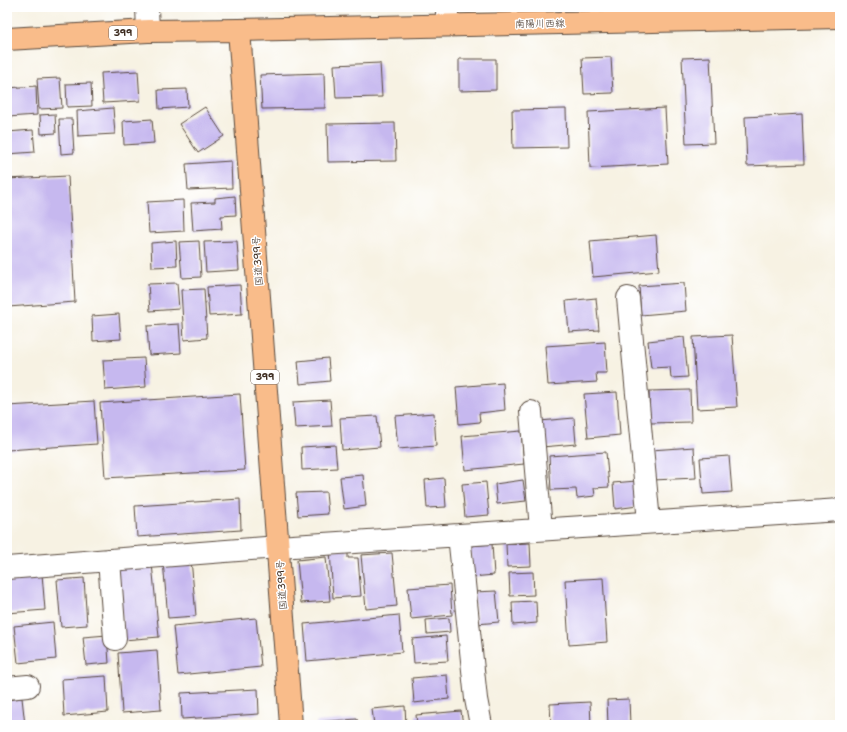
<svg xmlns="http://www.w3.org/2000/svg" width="847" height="732" viewBox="0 0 847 732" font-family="'Shantell Sans','Klee One',sans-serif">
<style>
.building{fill:#c6b8ef}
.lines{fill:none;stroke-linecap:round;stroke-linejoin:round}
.minor-casing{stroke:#57483c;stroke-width:24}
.major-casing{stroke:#57483c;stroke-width:24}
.highway-casing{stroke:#57483c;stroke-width:24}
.minor{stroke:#fff;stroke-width:22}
.major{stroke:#f9bc8a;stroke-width:22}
.highway{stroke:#f9bc8a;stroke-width:22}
.labels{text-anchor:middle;stroke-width:3;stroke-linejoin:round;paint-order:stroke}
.shield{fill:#fff;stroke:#766a62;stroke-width:1}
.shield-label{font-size:9px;font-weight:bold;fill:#3b2a1e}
.street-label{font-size:10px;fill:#3b2a1e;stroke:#fff}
</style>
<rect width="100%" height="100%" fill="#fff"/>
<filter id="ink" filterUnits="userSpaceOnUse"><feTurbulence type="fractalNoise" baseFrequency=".025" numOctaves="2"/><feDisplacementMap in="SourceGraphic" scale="8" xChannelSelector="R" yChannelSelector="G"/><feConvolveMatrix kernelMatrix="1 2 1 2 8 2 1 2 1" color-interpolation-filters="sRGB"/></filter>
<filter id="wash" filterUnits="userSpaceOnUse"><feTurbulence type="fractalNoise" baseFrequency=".012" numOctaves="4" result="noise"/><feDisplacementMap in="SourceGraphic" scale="16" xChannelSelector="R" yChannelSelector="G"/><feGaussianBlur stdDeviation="0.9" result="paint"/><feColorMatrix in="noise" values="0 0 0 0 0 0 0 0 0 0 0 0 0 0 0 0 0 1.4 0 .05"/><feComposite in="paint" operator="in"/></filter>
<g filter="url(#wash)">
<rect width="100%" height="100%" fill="#f7f2e3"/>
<g id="blocks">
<path class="building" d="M 611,57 L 613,93 L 584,94 L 582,58 Z
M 710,57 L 714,143 L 686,144 L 682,58 Z
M 459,59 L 496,59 L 496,90 L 459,91 Z
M 380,63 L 382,97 L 336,98 L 334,65 Z
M 138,71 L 140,101 L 103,103 L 101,73 Z
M 324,73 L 325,108 L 262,109 L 260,75 Z
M 60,78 L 62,108 L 39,109 L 37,79 Z
M 91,83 L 92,106 L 67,107 L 66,84 Z
M 36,86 L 37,115 L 7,117 L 7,88 Z
M 187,89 L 188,107 L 159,109 L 158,90 Z
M 205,107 L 224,136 L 198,153 L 179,124 Z
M 113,108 L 115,134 L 78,136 L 77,111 Z
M 665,108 L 668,164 L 590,168 L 588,112 Z
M 566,109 L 567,147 L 513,148 L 512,110 Z
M 55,114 L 56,133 L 41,134 L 40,115 Z
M 802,114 L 804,164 L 747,166 L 745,117 Z
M 59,119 L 72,119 L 74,153 L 61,154 Z
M 152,119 L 154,143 L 124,145 L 123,121 Z
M 395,123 L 396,161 L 328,162 L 327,124 Z
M 33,130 L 35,152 L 7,154 L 7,132 Z
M 231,161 L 232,188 L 188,190 L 186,164 Z
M 68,176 L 75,302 L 8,307 L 7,179 Z
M 235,196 L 236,215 L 221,216 L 222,229 L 193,231 L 191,203 L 215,202 L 215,198 Z
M 183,200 L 184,231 L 149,233 L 147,202 Z
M 656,235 L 659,271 L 593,277 L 590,241 Z
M 176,241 L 177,266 L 152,267 L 151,243 Z
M 199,241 L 201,277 L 182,278 L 179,242 Z
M 237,241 L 239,270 L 206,272 L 204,242 Z
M 177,283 L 179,309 L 150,311 L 148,284 Z
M 684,283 L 686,311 L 641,315 L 639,286 Z
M 240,285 L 242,314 L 209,316 L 207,287 Z
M 204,289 L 207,338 L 184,340 L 181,290 Z
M 596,298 L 599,330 L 569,332 L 566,301 Z
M 119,314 L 121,339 L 93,341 L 92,316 Z
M 179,324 L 181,353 L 149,355 L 147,326 Z
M 732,335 L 737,407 L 697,409 L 693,337 Z
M 684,337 L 688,377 L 671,378 L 670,367 L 651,368 L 648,341 Z
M 605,342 L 607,373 L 596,373 L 597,382 L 548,385 L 545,346 Z
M 144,358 L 146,387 L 105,390 L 103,360 Z
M 328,358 L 330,381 L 300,384 L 298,361 Z
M 503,383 L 505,410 L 479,413 L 480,422 L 459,424 L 456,387 Z
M 690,390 L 691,422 L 650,423 L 649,391 Z
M 617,392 L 620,435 L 588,438 L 584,394 Z
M 240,394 L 245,470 L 105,478 L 100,403 Z
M 330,400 L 332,426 L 295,428 L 293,402 Z
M 94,401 L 97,444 L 7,450 L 7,406 Z
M 434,413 L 436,446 L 398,449 L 395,416 Z
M 377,416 L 380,447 L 342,450 L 340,418 Z
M 574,418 L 576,444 L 542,447 L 540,421 Z
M 521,431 L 524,464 L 465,470 L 462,436 Z
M 335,445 L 337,468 L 302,470 L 301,447 Z
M 694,447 L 696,478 L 653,480 L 651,450 Z
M 606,452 L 609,487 L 594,488 L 595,496 L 577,498 L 576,489 L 551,490 L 549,456 Z
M 729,456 L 732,492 L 703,494 L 700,458 Z
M 363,475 L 366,506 L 344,509 L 340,477 Z
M 444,478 L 446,507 L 427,508 L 425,480 Z
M 523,480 L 526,501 L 497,504 L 495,484 Z
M 636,481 L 638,506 L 615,509 L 613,483 Z
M 486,482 L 489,515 L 465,517 L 462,484 Z
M 326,492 L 328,514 L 298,516 L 296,493 Z
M 240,499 L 241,530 L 137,537 L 135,506 Z
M 530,543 L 531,566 L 507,567 L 506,544 Z
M 492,544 L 494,575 L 472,577 L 470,546 Z
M 348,549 L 348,558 L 358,558 L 361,596 L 333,598 L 330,550 Z
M 392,553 L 397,606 L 366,609 L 361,555 Z
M 326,557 L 330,601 L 301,603 L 297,560 Z
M 191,559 L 196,616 L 168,618 L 163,561 Z
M 152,563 L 159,637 L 124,640 L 117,567 Z
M 533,572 L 534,595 L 510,596 L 509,573 Z
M 42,574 L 45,610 L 7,613 L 7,577 Z
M 84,578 L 87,625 L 61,627 L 57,580 Z
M 603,578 L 607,642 L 569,645 L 565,580 Z
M 450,585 L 452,615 L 411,619 L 408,588 Z
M 496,591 L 499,622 L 477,624 L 474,592 Z
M 536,601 L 537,623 L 513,625 L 512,602 Z
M 399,615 L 402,652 L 307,661 L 304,624 Z
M 256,618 L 261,667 L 178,675 L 173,626 Z
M 449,618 L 450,632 L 427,634 L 426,620 Z
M 53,622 L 56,659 L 18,663 L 14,626 Z
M 107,635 L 109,663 L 86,665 L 83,637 Z
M 446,636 L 448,661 L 414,663 L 412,639 Z
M 157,650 L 161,710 L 122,713 L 118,653 Z
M 447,675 L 449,699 L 414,703 L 412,678 Z
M 106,676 L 108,712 L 64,716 L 62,679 Z
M 258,689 L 259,714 L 182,719 L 181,693 Z
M 22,698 L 25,725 L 7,725 L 7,700 Z
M 629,699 L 630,725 L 608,725 L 607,700 Z
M 590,702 L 591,725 L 551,725 L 550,704 Z
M 405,706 L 406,725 L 374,725 L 372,709 Z
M 461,711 L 463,725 L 417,725 L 416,715 Z
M 357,719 L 358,725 L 316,725 L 316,722 Z"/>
</g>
</g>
<g filter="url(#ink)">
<use href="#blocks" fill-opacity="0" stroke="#57483c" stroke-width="1"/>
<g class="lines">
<defs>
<path id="minor" d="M 147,7 L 148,31
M 447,7 L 447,25
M 628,298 L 649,522
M 531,412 L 541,529
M 459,535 L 476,699 L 481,725
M 109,560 L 115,639
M 7,568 L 278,547 L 840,510
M 7,688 L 28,686"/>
<path id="major" d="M 239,30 L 840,17"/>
<path id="highway" d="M 7,39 L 148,31 L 239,30 L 291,725"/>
</defs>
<use href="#minor" class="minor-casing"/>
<use href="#major" class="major-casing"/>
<use href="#highway" class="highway-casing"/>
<use href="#minor" class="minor"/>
<use href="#major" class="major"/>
<use href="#highway" class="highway"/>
</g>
</g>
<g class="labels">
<g class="shield">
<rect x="109" y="26" width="28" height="14" rx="3"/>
<rect x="251" y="370" width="28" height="14" rx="3"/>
</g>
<g class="shield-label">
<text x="123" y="36">399</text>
<text x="265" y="380">399</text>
</g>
<g class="street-label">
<text transform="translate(540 23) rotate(-1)" y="4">南陽川西線</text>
<text transform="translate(257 261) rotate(-94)" y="4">国道399号</text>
<text transform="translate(281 585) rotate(-94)" y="4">国道399号</text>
</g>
</g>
<rect width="847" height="732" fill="none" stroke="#fff" stroke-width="24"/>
</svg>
